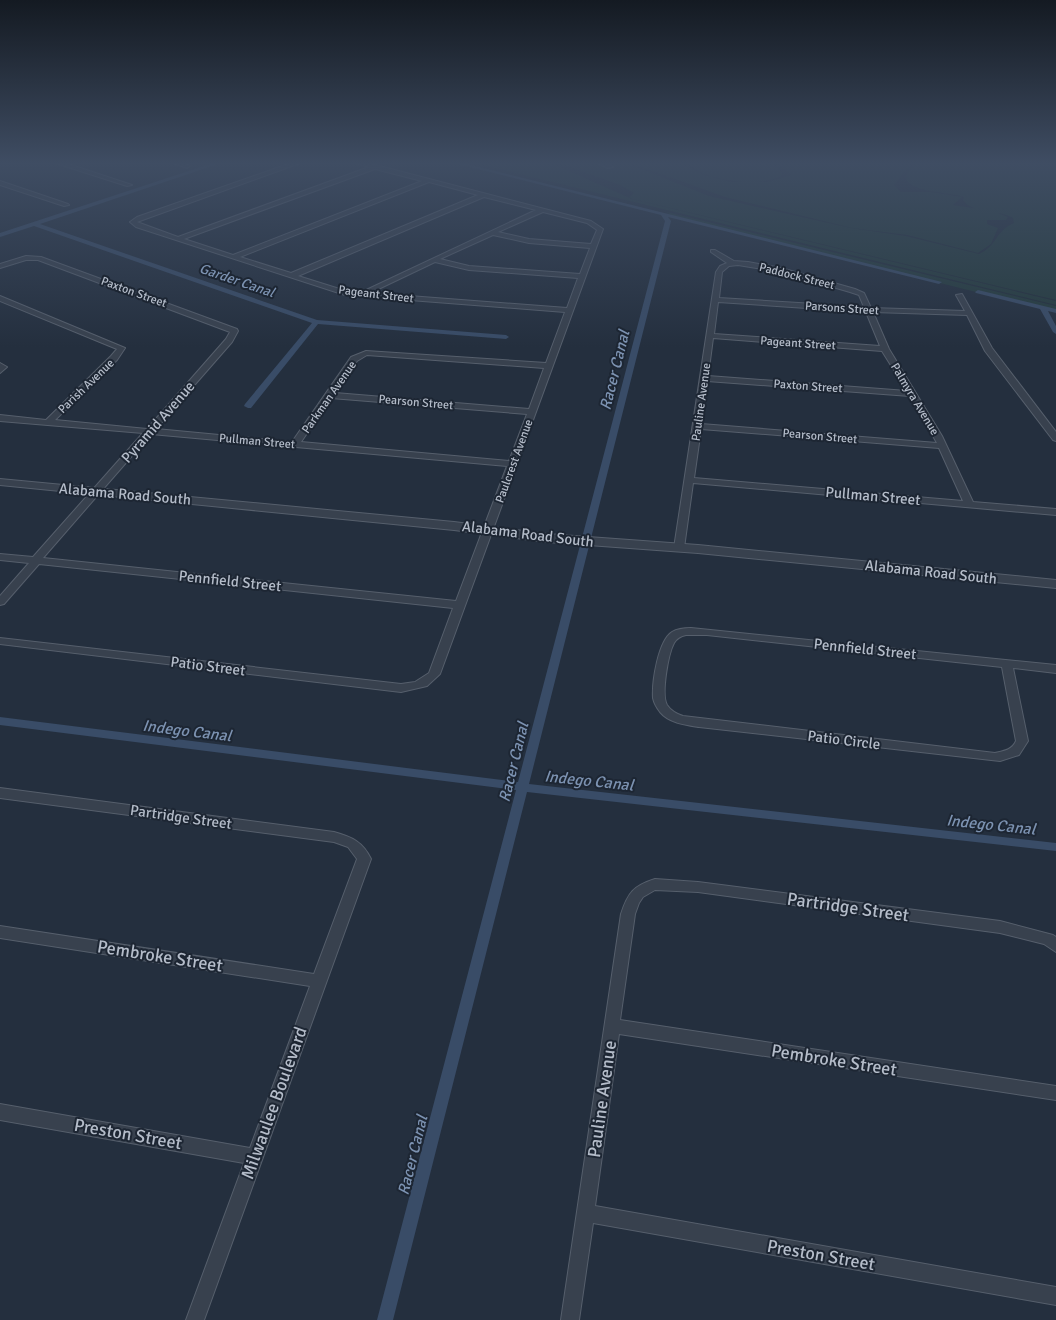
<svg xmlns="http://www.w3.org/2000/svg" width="1056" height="1320" viewBox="0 0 1056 1320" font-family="Signika,sans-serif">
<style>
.green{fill:#263c3f}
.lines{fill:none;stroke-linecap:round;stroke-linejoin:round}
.canal{fill:#394c67;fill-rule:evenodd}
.minor-casing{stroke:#565f6c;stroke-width:2}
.tertiary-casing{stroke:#565f6c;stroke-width:2}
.minor{fill:#38414e;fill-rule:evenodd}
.tertiary{fill:#38414e;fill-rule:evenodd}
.labels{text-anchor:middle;stroke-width:4;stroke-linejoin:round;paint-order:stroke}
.far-street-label{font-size:12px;fill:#b4bcc9;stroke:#1d2633}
.far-water-label{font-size:14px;font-style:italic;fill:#7c92b1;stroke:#1d2633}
.street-label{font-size:15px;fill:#b4bcc9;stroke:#1d2633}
.water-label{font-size:16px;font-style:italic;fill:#7c92b1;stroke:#1d2633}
.near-street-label{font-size:18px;fill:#b4bcc9;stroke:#1d2633}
</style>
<rect width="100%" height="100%" fill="#242f3e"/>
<path class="green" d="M 470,162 L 549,162 L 632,199 L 1056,301 L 1056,305 Z
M 556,162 L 624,162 L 709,196 L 851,228 L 906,236 L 979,254 C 998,245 995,231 1014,223 L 1013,218 C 998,209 972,214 963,200 L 964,197 C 950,192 912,193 906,179 L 907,172 L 915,163 L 1056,162 L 1056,300 L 633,199 L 629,197 L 634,193 L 622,186 Z
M 627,162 L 678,162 L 704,175 L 732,182 L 767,182 L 792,175 L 774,162 L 913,162 L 894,185 L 901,192 L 931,192 L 962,197 L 953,205 L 993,211 L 1008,217 L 1006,220 L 987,220 L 987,224 L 998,228 L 991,244 L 978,253 L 907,235 L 852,228 L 725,197 Z
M 682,162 L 771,162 L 778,167 L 783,175 C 761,187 729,182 707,175 C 698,171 691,165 682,162 Z
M 617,200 L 1056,306 L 1056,312 L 675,217 L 666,212 Z"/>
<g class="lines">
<path class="canal" d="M 216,162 L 224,162 L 40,224 L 317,320 L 506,335 L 509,337 L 506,339 L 318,324 L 251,408 L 248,408 L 244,406 L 245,404 L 312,323 L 34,226 L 0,237 L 0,233 Z
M 450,162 L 459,162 L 942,282 L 939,284 L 668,217 L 671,221 L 529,784 L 1056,843 L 1056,851 L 527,792 L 393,1320 L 377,1320 L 516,790 L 0,725 L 0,717 L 518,782 L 665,221 L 661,215 Z
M 978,290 L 1056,309 L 1056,313 L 1048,311 L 1056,326 L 1056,334 L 1053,332 L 1040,309 L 976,293 L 975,292 Z"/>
<defs>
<path id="minor" d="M 52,162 L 62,162 L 132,185 L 127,186 Z
M 170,162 L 180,162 L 190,166 L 187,168 Z
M 294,162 L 303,162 L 137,222 L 178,237 L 369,167 L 353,162 L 364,162 L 591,221 L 603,229 L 440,674 L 427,686 L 401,692 L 0,644 L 0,638 L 401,684 L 415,682 L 429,673 L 453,608 L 39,564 L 4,604 L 0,605 L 0,596 L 29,563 L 0,560 L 0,554 L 33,557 L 143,433 L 0,421 L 0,415 L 46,420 L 111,356 L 117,349 L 0,301 L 0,296 L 125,348 L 117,360 L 55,420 L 147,429 L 226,339 L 230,332 L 38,260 L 26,260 L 0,268 L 0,264 L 26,256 L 41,257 L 237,329 L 238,331 L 232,342 L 156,429 L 292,442 L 351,357 L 366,351 L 546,363 L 565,312 L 345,295 L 136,227 L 130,222 L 137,217 ZM 375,169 L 422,181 L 233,255 L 184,239 ZM 429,182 L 478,195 L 291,273 L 240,257 ZM 484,197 L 536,210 L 362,292 L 346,291 L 298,276 ZM 543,212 L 587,223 L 597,230 L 591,244 L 529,239 L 498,232 ZM 493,235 L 529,243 L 590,248 L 580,274 L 469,266 L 440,259 ZM 435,262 L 469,270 L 578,278 L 567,308 L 370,293 ZM 367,355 L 544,368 L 529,409 L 335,393 L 357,361 ZM 331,398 L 527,414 L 509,461 L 301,442 ZM 151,434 L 507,466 L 456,601 L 43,558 Z
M 595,162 L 604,162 L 613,167 L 608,168 Z
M 0,181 L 68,204 L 69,205 L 64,206 L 0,185 Z
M 711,250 L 715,250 L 734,261 L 748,262 L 781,268 L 855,289 L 864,293 L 871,308 L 965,311 L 956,295 L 962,294 L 992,348 L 1056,432 L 1056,441 L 1053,440 L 985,351 L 967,315 L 873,312 L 889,349 L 942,436 L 973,502 L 1056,509 L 1056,515 L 693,483 L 684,548 L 683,550 L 675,550 L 674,548 L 716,272 L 720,266 L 727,263 L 711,252 ZM 738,265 L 781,272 L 850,292 L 859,295 L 864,307 L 719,298 L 722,272 L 729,266 ZM 718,302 L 866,312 L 880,346 L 714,334 ZM 713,338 L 882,351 L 907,391 L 708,376 ZM 707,381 L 910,396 L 937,443 L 701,424 ZM 701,429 L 939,448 L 963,501 L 694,478 Z
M 0,363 L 7,367 L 0,373 Z
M 691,628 L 1056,665 L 1056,673 L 1013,668 L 1028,741 L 1019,755 L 1000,761 L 699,727 C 686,725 669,723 660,712 C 657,708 654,703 653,698 C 652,682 658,641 672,632 C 677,629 685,628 691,628 ZM 686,635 L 707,635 L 1002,667 L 1016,741 C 1012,750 1004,751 995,753 L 683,716 C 677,714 671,711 667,705 C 661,695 668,654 674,643 C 677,638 681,636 686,635 Z
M 0,788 L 334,832 C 352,837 363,842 371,859 L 204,1320 L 186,1320 L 244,1163 L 0,1120 L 0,1104 L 250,1148 L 310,986 L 0,938 L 0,926 L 314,974 L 357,859 L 348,847 L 334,842 L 0,798 Z
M 655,879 L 698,882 L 1000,921 L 1053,935 L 1056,937 L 1056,952 L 1044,944 L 1000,933 L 698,892 L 655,890 L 643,897 L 639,903 L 635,914 L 620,1020 L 1056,1086 L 1056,1100 L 619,1034 L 595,1206 L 1056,1287 L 1056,1305 L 593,1223 L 579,1320 L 561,1320 L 621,914 C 628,893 633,886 655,879 Z"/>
<path id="tertiary" d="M 0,479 L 454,522 L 547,534 L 698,545 L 1056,580 L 1056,588 L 698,553 L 547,542 L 454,530 L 0,485 Z"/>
</defs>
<use href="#minor" class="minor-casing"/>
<use href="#tertiary" class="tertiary-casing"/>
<use href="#minor" class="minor"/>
<use href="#tertiary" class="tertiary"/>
</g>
<linearGradient id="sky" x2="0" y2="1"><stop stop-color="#141a22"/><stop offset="0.47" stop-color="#3f4d63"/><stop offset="1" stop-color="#3f4d63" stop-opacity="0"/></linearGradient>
<rect width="1056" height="347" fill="url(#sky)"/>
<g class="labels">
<g class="far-street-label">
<text transform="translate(797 276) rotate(14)" y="4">Paddock Street</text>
<text transform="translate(134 292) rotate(20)" y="4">Paxton Street</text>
<text transform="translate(376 294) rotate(7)" y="4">Pageant Street</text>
<text transform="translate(842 308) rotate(4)" y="4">Parsons Street</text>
<text transform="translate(798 343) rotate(4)" y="4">Pageant Street</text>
<text transform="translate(86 386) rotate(-44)" y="4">Parish Avenue</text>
<text transform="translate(808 386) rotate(4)" y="4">Paxton Street</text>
<text transform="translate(329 397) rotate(-55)" y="4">Parkman Avenue</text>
<text transform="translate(915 399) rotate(59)" y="4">Palmyra Avenue</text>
<text transform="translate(416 402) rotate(5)" y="4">Pearson Street</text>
<text transform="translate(701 402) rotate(-82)" y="4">Pauline Avenue</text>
<text transform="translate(820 436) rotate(5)" y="4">Pearson Street</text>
<text transform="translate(257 441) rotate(5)" y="4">Pullman Street</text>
<text transform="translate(514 461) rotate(-70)" y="4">Paulcrest Avenue</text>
</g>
<g class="far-water-label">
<text transform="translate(237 280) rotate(19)" y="5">Garder Canal</text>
</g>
<g class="street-label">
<text transform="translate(158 422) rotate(-49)" y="5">Pyramid Avenue</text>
<text transform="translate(125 494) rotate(5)" y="5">Alabama Road South</text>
<text transform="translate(873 496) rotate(5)" y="5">Pullman Street</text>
<text transform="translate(528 534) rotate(7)" y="5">Alabama Road South</text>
<text transform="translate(931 572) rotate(6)" y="5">Alabama Road South</text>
<text transform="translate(230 581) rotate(6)" y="5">Pennfield Street</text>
<text transform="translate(865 649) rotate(6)" y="5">Pennfield Street</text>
<text transform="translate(208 666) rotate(7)" y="5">Patio Street</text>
<text transform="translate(844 740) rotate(7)" y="5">Patio Circle</text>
<text transform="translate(181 817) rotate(8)" y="5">Partridge Street</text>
</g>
<g class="water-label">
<text transform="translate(614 370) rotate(-76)" y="6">Racer Canal</text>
<text transform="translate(187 730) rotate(7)" y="6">Indego Canal</text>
<text transform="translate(513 762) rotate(-76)" y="6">Racer Canal</text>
<text transform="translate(589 780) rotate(6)" y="6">Indego Canal</text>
<text transform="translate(991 824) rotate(6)" y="6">Indego Canal</text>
<text transform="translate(412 1155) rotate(-76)" y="6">Racer Canal</text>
</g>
<g class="near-street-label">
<text transform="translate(848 907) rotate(8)" y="6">Partridge Street</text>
<text transform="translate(160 956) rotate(9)" y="6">Pembroke Street</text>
<text transform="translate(834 1060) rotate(9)" y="6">Pembroke Street</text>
<text transform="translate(602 1099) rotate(-82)" y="6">Pauline Avenue</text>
<text transform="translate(274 1103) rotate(-70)" y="6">Milwaulee Boulevard</text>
<text transform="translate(128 1134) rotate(10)" y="6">Preston Street</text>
<text transform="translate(821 1255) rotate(10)" y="6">Preston Street</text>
</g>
</g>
</svg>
